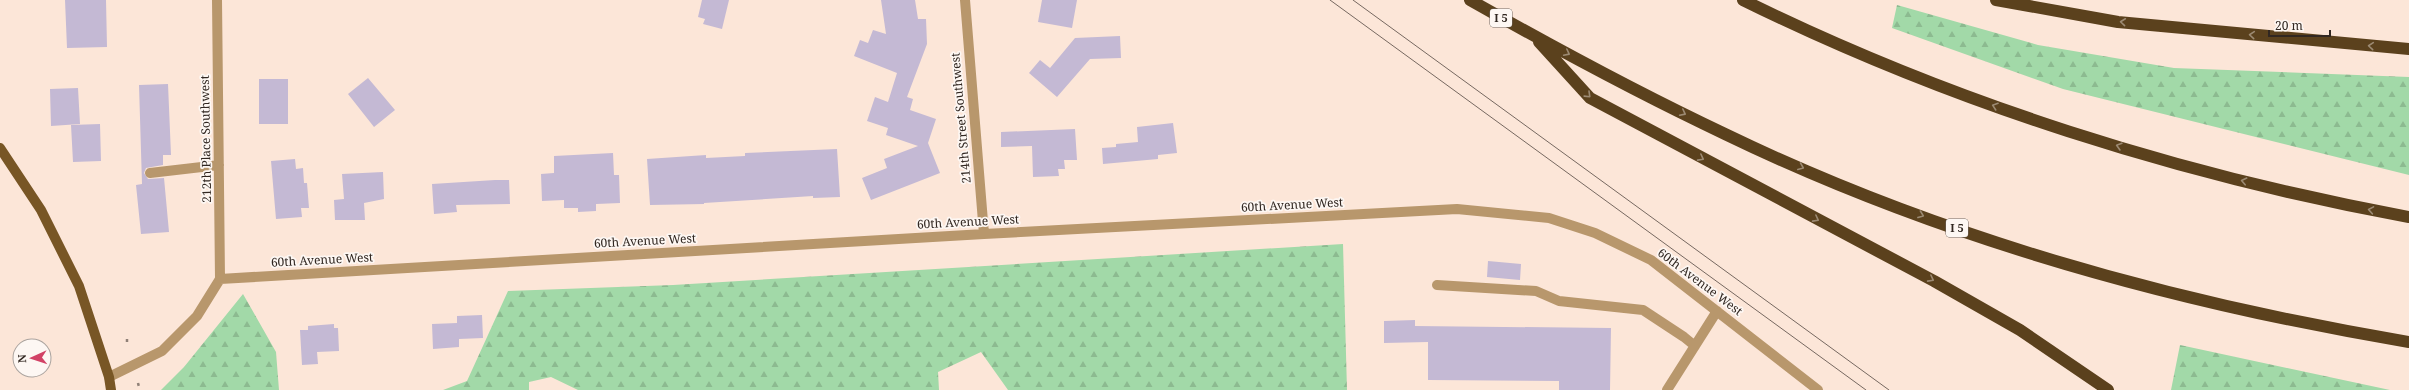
<svg xmlns="http://www.w3.org/2000/svg" width="2409" height="390" viewBox="0 0 2409 390" font-family="'Noto Serif',serif">
<style>
.forest{fill:url(#forest-firs)}
.building{fill:#c4b9d4}
.lines{fill:none;stroke-linecap:round;stroke-linejoin:round}
.path{stroke:#908177;stroke-width:2.5;stroke-dasharray:3 3;stroke-linecap:butt}
.minor{stroke:#b8976c;stroke-width:10}
.major{stroke:#785625;stroke-width:10}
.highway{stroke:#5b411d;stroke-width:12}
.tram{stroke:#766860;stroke-width:1}
.oneway{stroke:#9c8a73}
.labels{text-anchor:middle;stroke-width:3.5;stroke-linejoin:round;paint-order:stroke}
.shield{fill:#fdf7f3;stroke:#6e6560;stroke-width:1}
.shield-label{font-size:11px;font-weight:bold;fill:#312721}
.street-label{font-size:12px;fill:#312721;stroke:#fdf7f3}
</style>
<defs>
<pattern id="forest-firs" width="22" height="20" patternUnits="userSpaceOnUse"><rect width="22" height="20" fill="#a2d9a8"/><path d="M5 1l3.5 6h-7zM16 11l3.5 6h-7z" fill="#8cba90"/></pattern>
</defs>
<rect width="100%" height="100%" fill="#fce6d8"/>
<path class="forest" d="M 1897,5 L 2038,45 L 2174,68 L 2409,77 L 2409,175 L 2063,89 L 1892,28 Z
M 1343,244 L 1347,390 L 1008,390 L 981,352 L 938,372 L 939,390 L 578,390 L 551,377 L 529,382 L 529,390 L 443,390 L 467,381 L 508,291 L 673,285 Z
M 243,294 L 276,352 L 279,390 L 161,390 L 184,367 Z
M 2180,345 L 2390,390 L 2171,390 Z"/>
<path class="building" d="M 65,0 L 106,0 L 107,47 L 67,48 Z
M 702,0 L 729,0 L 722,29 L 703,24 L 705,19 L 698,17 Z
M 881,0 L 915,0 L 918,19 L 926,19 L 927,44 L 907,97 L 913,99 L 910,110 L 936,119 L 928,143 L 940,173 L 871,200 L 862,178 L 887,168 L 884,159 L 918,146 L 886,135 L 888,128 L 867,121 L 875,97 L 888,102 L 897,73 L 854,56 L 860,40 L 868,43 L 873,30 L 886,34 Z
M 1042,0 L 1077,0 L 1072,28 L 1038,22 Z
M 1120,36 L 1121,58 L 1090,59 L 1057,97 L 1029,73 L 1040,60 L 1050,68 L 1075,38 Z
M 368,78 L 395,110 L 374,127 L 348,94 Z
M 259,79 L 288,79 L 288,124 L 259,124 Z
M 168,84 L 171,155 L 163,155 L 163,165 L 146,168 L 144,173 L 148,179 L 164,178 L 169,232 L 141,234 L 136,185 L 142,184 L 139,85 Z
M 78,88 L 80,124 L 51,126 L 50,89 Z
M 1173,123 L 1177,153 L 1158,155 L 1158,159 L 1103,164 L 1102,148 L 1116,147 L 1116,144 L 1138,142 L 1137,127 Z
M 100,124 L 101,161 L 73,162 L 71,125 Z
M 1075,129 L 1077,160 L 1064,160 L 1065,169 L 1058,169 L 1059,176 L 1033,177 L 1032,146 L 1001,147 L 1001,132 Z
M 837,149 L 840,197 L 813,198 L 813,196 L 704,203 L 704,204 L 650,205 L 647,159 L 706,155 L 706,158 L 745,156 L 745,153 Z
M 613,153 L 614,175 L 619,175 L 620,203 L 596,204 L 596,211 L 578,212 L 578,208 L 564,208 L 564,200 L 542,201 L 541,174 L 554,173 L 554,156 Z
M 295,159 L 296,169 L 303,168 L 304,183 L 307,183 L 309,208 L 301,208 L 302,217 L 276,219 L 271,161 Z
M 383,172 L 384,199 L 364,203 L 365,220 L 335,220 L 334,200 L 344,199 L 342,174 Z
M 495,180 L 509,180 L 510,204 L 456,205 L 457,212 L 434,214 L 432,184 Z
M 1488,261 L 1521,264 L 1520,280 L 1487,277 Z
M 482,315 L 483,338 L 459,339 L 459,347 L 433,349 L 432,324 L 457,323 L 457,316 Z
M 1415,320 L 1415,326 L 1611,328 L 1610,390 L 1559,390 L 1559,381 L 1428,380 L 1428,342 L 1384,343 L 1384,321 Z
M 334,324 L 334,328 L 338,328 L 339,351 L 317,352 L 318,364 L 302,365 L 300,330 L 308,330 L 308,326 Z"/>
<g class="lines">
<path class="path" d="M 127,339 L 127,343
M 138,383 L 139,387"/>
<path class="minor" d="M 217,0 L 220,279
M 965,0 L 984,234
M 150,173 L 219,165
M 1437,285 L 1536,291 L 1559,301 L 1643,310 L 1684,337 L 1695,346
M 109,377 L 162,351 L 197,316 L 220,279 L 984,234 L 1457,209 L 1549,218 L 1595,233 L 1651,260 L 1818,390
M 1667,390 L 1717,311"/>
<path class="major" d="M 0,148 L 41,210 L 79,286 L 109,377 L 111,390"/>
<path class="highway" d="M 1470,0 C 1553,47 1638,93 1725,134 C 1938,237 2176,303 2409,342
M 1743,0 C 1952,103 2180,175 2409,217
M 1996,0 L 2118,22 L 2409,49
M 1539,42 L 1590,98 L 1934,281 L 2020,330 L 2108,390"/>
<path class="tram" d="M 1330,0 L 1866,390
M 1353,0 L 1889,390"/>
</g>
<defs><path id="oneway-chevron" d="M-2-3.5L2.5 0L-2 3.5" fill="none" stroke-width="1.6" stroke-linecap="round" stroke-linejoin="round"/></defs>
<g class="oneway">
<use href="#oneway-chevron" transform="translate(2123 22) rotate(-174)"/>
<use href="#oneway-chevron" transform="translate(2252 35) rotate(-175)"/>
<use href="#oneway-chevron" transform="translate(2371 46) rotate(-175)"/>
<use href="#oneway-chevron" transform="translate(1567 53) rotate(27)"/>
<use href="#oneway-chevron" transform="translate(1588 95) rotate(44)"/>
<use href="#oneway-chevron" transform="translate(1995 106) rotate(-161)"/>
<use href="#oneway-chevron" transform="translate(1683 113) rotate(27)"/>
<use href="#oneway-chevron" transform="translate(2119 146) rotate(-164)"/>
<use href="#oneway-chevron" transform="translate(1701 158) rotate(28)"/>
<use href="#oneway-chevron" transform="translate(1801 167) rotate(23)"/>
<use href="#oneway-chevron" transform="translate(2244 181) rotate(-167)"/>
<use href="#oneway-chevron" transform="translate(2371 210) rotate(-170)"/>
<use href="#oneway-chevron" transform="translate(1921 215) rotate(21)"/>
<use href="#oneway-chevron" transform="translate(1816 219) rotate(28)"/>
<use href="#oneway-chevron" transform="translate(1931 279) rotate(28)"/>
</g>
<g class="labels">
<g class="shield">
<rect x="1490" y="9" width="22" height="18" rx="3"/>
<rect x="1946" y="219" width="22" height="18" rx="3"/>
</g>
<g class="shield-label">
<text x="1501" y="22">I 5</text>
<text x="1957" y="232">I 5</text>
</g>
<g class="street-label">
<text transform="translate(961 118) rotate(-95)" y="4">214th Street Southwest</text>
<text transform="translate(206 139) rotate(-91)" y="4">212th Place Southwest</text>
<text transform="translate(1292 205) rotate(-3)" y="4">60th Avenue West</text>
<text transform="translate(968 222) rotate(-3)" y="4">60th Avenue West</text>
<text transform="translate(645 241) rotate(-3)" y="4">60th Avenue West</text>
<text transform="translate(322 260) rotate(-3)" y="4">60th Avenue West</text>
<text transform="translate(1700 282) rotate(37)" y="4">60th Avenue West</text>
</g>
</g>
<g transform="translate(32 358) rotate(267)"><circle r="19" fill="#fdf7f3" stroke="#aba49f"/>
<path d="M0-3L7 15L0 10L-7 15Z" fill="#d24266"/>
<text y="-6" font-size="11" font-weight="bold" text-anchor="middle" fill="#312721">N</text>
</g>
<path d="M2269 30v6h61v-6" fill="none" stroke="#312721" stroke-width="2"/>
<text x="2275" y="30" font-size="12" fill="#312721" stroke="#fdf7f3" stroke-width="3" paint-order="stroke">20 m</text>
</svg>
